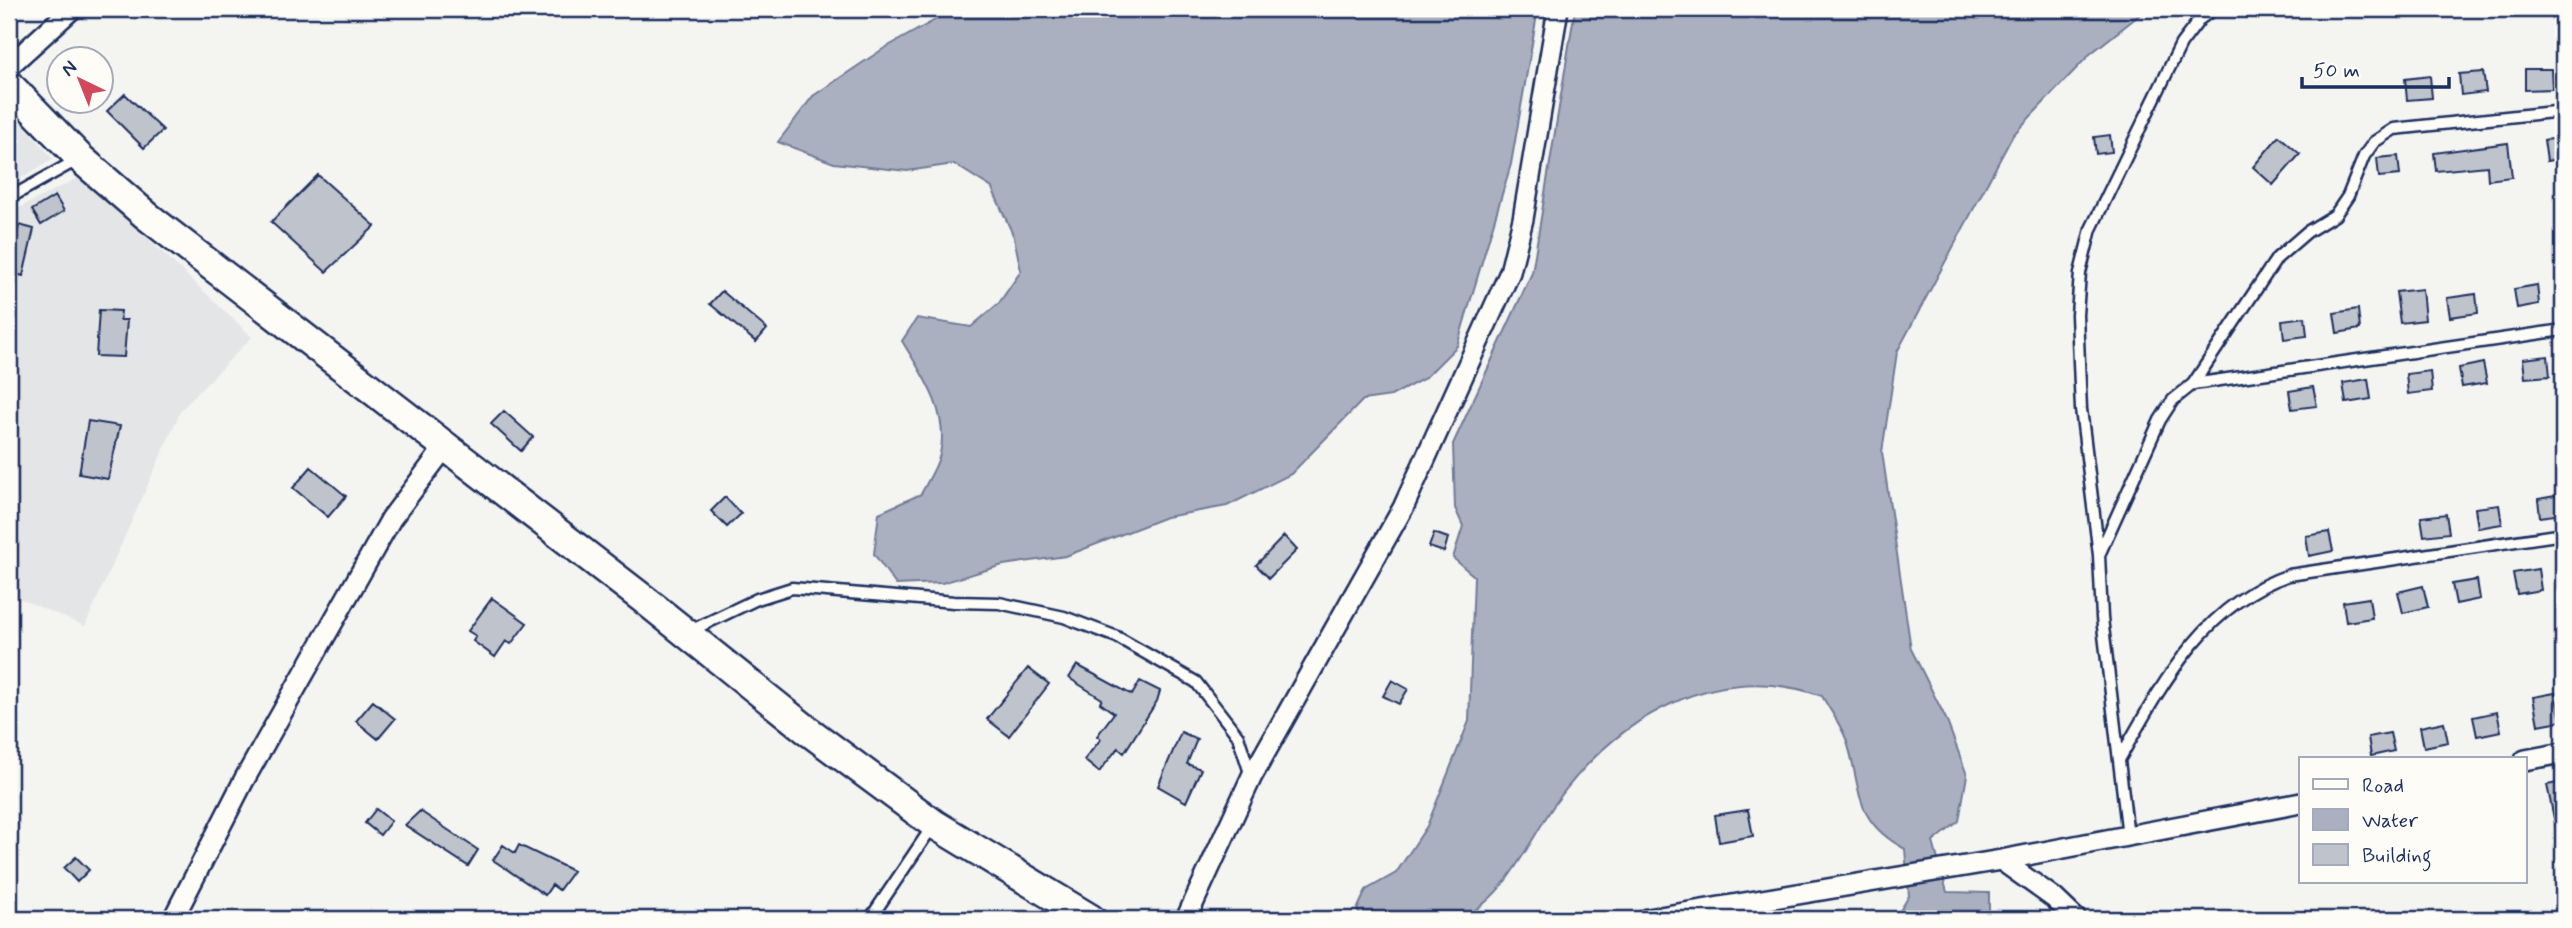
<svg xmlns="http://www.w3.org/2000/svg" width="2572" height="928" viewBox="0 0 2572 928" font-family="Mynerve,sans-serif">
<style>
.built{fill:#e4e5e6}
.water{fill:#aab0bf;stroke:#717c98;stroke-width:2}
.building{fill:#bfc3cc;stroke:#1b2f5e;stroke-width:2}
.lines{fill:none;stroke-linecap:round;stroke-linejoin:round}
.service-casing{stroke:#1b2f5e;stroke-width:15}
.minor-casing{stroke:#1b2f5e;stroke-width:24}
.secondary-casing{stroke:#1b2f5e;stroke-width:33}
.service{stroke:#fdfcf7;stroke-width:10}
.minor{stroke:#fdfcf7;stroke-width:19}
.secondary{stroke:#fdfcf7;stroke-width:28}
</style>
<rect width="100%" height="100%" fill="#f4f4f1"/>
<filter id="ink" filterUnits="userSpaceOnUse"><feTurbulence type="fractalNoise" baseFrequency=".0143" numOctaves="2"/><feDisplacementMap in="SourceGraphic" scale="14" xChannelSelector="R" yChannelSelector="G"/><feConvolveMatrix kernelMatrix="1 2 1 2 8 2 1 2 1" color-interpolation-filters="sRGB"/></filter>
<g filter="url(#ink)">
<path class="built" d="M 9,107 L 53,159 L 9,185 Z
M 82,176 L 252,337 L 181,410 L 85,626 L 9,594 L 9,213 Z"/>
<path class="water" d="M 955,9 L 1538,9 L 1511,164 L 1457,346 L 1425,378 L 1391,396 L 1363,400 L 1291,474 L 1227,506 L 1166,517 L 1066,556 L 1003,565 L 942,583 L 896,585 L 874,554 L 879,513 L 921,494 C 927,482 937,467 940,454 C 950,413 922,374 902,341 L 917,318 L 971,327 L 999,303 L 1021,271 L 1014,237 L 992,188 L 954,164 L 907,171 L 834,163 L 778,142 L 813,96 L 883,49 Z
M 1575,9 L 2147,9 L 2090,54 L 2013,135 L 1897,352 L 1882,452 L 1911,649 L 1946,719 L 1967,775 L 1959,821 L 1933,842 L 1947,892 L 1989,893 L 1989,919 L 1895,919 L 1909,896 L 1905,849 C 1851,820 1863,789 1846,739 C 1841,725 1830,710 1822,696 C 1717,659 1619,716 1557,801 C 1530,838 1504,905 1456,919 L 1363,919 L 1357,910 L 1366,890 L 1396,873 L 1427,826 L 1469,721 L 1474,576 L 1453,558 L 1463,526 L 1455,508 L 1453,444 L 1532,273 Z"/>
<path class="building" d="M 2525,69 L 2551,69 L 2552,89 L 2525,90 Z
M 2483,72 L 2486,92 L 2461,95 L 2459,74 Z
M 2430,76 L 2432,98 L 2407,100 L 2405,79 Z
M 125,94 L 163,130 L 144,148 L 107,111 Z
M 2110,135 L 2112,152 L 2096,154 L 2094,137 Z
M 2279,136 L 2300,154 L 2273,185 L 2253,167 Z
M 2563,138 L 2563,158 L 2547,161 L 2544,140 Z
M 2508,143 L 2512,177 L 2488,180 L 2487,166 L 2436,171 L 2434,153 Z
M 2398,156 L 2400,175 L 2379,177 L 2377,158 Z
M 318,175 L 375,226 L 326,272 L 271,222 Z
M 55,196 L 64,211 L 41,225 L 32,210 Z
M 19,225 L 34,229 L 23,276 L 9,272 Z
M 2537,285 L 2539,304 L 2517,308 L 2514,289 Z
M 2422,289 L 2425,320 L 2400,323 L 2396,292 Z
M 722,291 L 767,329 L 756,342 L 710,304 Z
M 2476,294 L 2478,313 L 2450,317 L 2447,298 Z
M 2358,309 L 2360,329 L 2337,333 L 2334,313 Z
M 99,310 L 121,311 L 120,320 L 127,320 L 124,357 L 96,356 Z
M 2305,317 L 2307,336 L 2284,339 L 2282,320 Z
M 2548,356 L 2550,376 L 2525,378 L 2523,359 Z
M 2483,363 L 2487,383 L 2462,387 L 2459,368 Z
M 2430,371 L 2432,391 L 2408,394 L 2406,374 Z
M 2368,379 L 2371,399 L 2346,403 L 2343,383 Z
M 2313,387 L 2317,406 L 2292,409 L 2289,391 Z
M 504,411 L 533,437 L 521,451 L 491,424 Z
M 88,421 L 120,426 L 108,479 L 79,474 Z
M 311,467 L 346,496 L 328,517 L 293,488 Z
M 2561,495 L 2563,514 L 2540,517 L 2538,499 Z
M 725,497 L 741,514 L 727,527 L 711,511 Z
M 2499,505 L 2502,524 L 2478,528 L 2475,508 Z
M 2446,514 L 2449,533 L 2424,536 L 2421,517 Z
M 2329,532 L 2333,551 L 2309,556 L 2306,536 Z
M 1434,533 L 1448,538 L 1444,552 L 1429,547 Z
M 1284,536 L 1297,550 L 1269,578 L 1256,565 Z
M 2538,569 L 2541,590 L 2517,594 L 2513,573 Z
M 2477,580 L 2480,599 L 2456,604 L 2452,584 Z
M 2423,586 L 2428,607 L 2403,613 L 2398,592 Z
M 492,598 L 527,623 L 511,644 L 506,641 L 495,657 L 473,641 L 476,636 L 468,631 Z
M 2369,598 L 2372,618 L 2346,622 L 2343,602 Z
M 1077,665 L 1132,695 L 1140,681 L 1160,691 L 1157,701 L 1124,753 L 1118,748 L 1099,772 L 1084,760 L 1101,739 L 1097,736 L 1114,713 L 1100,703 L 1102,699 L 1069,678 Z
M 1028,668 L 1049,684 L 1009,736 L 987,719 Z
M 1392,680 L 1408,689 L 1399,704 L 1383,696 Z
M 2555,693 L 2561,721 L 2538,725 L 2533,697 Z
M 373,701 L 395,719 L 378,739 L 356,721 Z
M 2497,712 L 2501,731 L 2477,736 L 2473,717 Z
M 2444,722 L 2448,742 L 2424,747 L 2420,727 Z
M 1181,732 L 1197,739 L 1187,764 L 1201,769 L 1186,802 L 1158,786 Z
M 2390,733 L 2394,751 L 2371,756 L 2368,737 Z
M 2563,782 L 2563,828 L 2556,828 L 2547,785 Z
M 376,809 L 391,821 L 380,835 L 365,823 Z
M 1748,810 L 1753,836 L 1719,842 L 1715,815 Z
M 420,811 L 478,850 L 468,866 L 405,825 Z
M 503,845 L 515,853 L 519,845 L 573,871 L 559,890 L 552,885 L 545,895 L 493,860 Z
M 76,857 L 89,870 L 77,882 L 64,868 Z"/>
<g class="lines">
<defs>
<path id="service" d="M 9,198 L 77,160
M 2193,384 L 2563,330
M 2099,555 L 2160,420 L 2173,400 L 2193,384 L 2277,258 L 2307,232 L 2335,215 L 2348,196 L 2364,156 L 2374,142 L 2394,129 L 2563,111
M 690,631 L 757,599 L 792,588 L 954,602 L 999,603 L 1064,617 L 1117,637 L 1196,682 L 1238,736 L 1251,776
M 2119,760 C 2161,686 2203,604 2289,575 L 2563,534
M 2128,836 L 2102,618 L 2099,555 L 2081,409 L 2077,315 L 2080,273 L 2091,229 L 2181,44 L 2200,19 L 2214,9
M 870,919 L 932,827"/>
<path id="minor" d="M 9,66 L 72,9
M 2525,760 L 2563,753
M 2001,860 L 2054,898 L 2076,919
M 173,919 L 244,780 L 391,519 L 445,447
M 1186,919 L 1252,776 L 1403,508 L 1510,272 L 1523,219 L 1558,9
M 1648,919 L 2001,860 L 2301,803"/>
<path id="secondary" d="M 9,85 L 80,158 L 147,216 L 646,601 L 807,730 L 934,824 L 1091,919"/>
</defs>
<use href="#service" class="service-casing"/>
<use href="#minor" class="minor-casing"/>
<use href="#secondary" class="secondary-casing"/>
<use href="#service" class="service"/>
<use href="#minor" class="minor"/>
<use href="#secondary" class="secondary"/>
</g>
</g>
<rect width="2572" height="928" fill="none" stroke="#fdfcf7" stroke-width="35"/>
<rect x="18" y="18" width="2537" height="893" fill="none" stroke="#1b2f5e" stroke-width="2.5" filter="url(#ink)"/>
<rect x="2299" y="757" width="228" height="126" fill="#fdfcf7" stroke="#a3aaba" stroke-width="2"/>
<rect x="2313" y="779" width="35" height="10" fill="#fdfcf7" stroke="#a3aaba" stroke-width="2"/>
<text x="2362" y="792" font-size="21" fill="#1b2f5e">Road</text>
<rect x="2313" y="809" width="35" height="21" fill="#aab0bf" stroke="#a3aaba" stroke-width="2"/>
<text x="2362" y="827" font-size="21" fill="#1b2f5e">Water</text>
<rect x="2313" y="844" width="35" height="21" fill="#bfc3cc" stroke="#a3aaba" stroke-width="2"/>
<text x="2362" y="862" font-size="21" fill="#1b2f5e">Building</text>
<g transform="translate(80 80) rotate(317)"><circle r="33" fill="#fdfcf7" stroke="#a3aaba" stroke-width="2"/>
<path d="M0-5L12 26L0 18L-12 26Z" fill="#d1495b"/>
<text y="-10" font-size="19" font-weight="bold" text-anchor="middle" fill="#1b2f5e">N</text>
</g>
<path d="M2302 77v10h147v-10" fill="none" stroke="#1b2f5e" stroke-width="3.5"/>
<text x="2313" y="77" font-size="21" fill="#1b2f5e" stroke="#fdfcf7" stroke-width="5" paint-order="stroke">50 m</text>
</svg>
